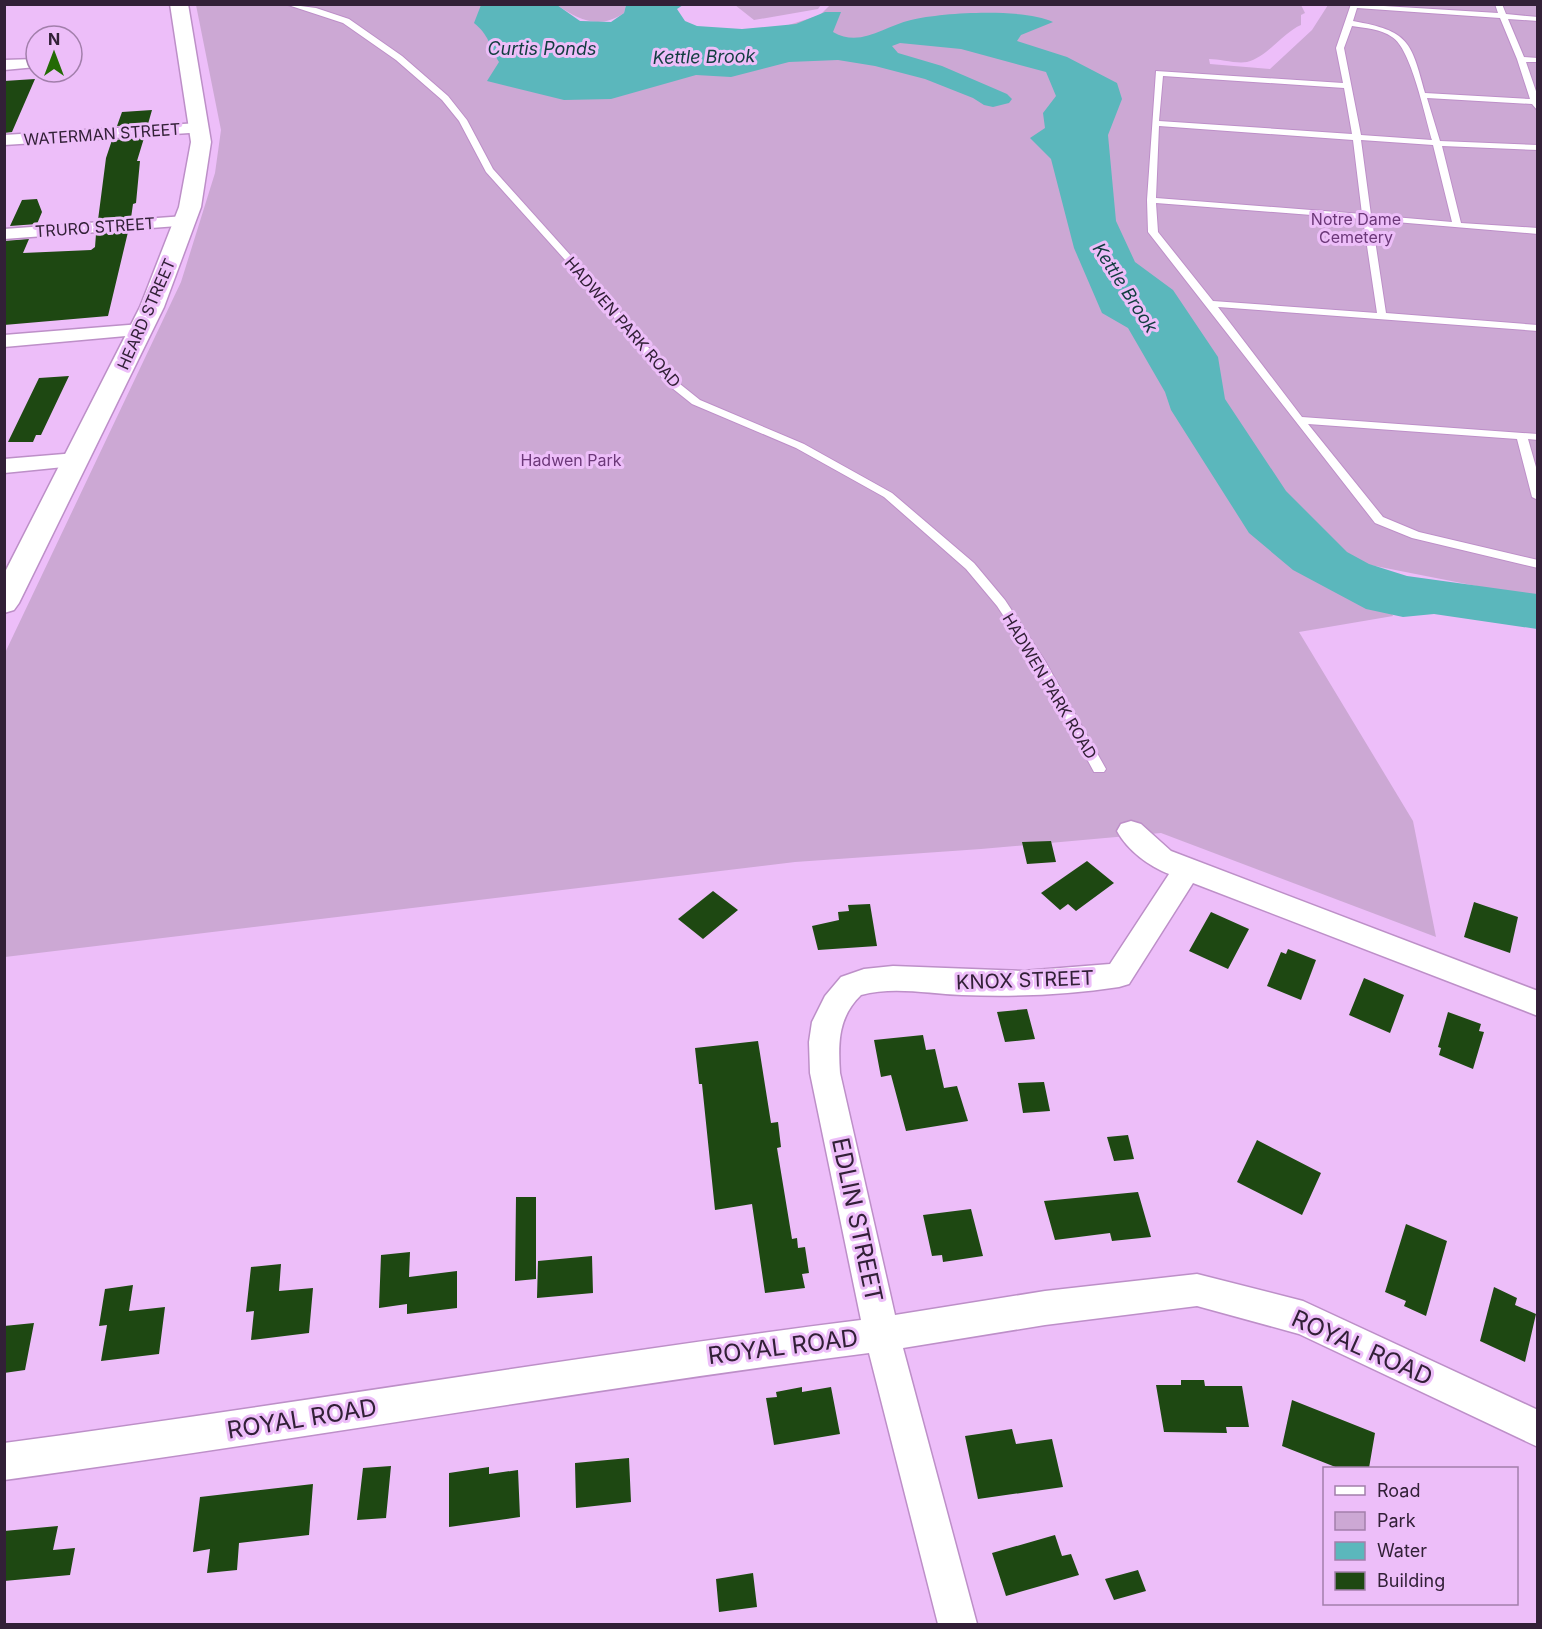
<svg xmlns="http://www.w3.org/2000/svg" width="1542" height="1629" viewBox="0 0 1542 1629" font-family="Inter,sans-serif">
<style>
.green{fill:#cca8d4}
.water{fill:#5bb7bc}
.building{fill:#1e4812}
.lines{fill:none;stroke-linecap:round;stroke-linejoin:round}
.service-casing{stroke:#bd8fc8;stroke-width:2}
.minor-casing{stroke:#bd8fc8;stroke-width:3}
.tertiary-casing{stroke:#bd8fc8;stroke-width:3}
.service{fill:#fff;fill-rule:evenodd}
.minor{fill:#fff;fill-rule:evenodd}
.tertiary{fill:#fff;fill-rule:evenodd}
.labels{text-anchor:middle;stroke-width:6;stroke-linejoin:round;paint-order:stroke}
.far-street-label{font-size:16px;fill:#322037;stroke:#edbef9}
.far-park-label{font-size:16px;fill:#6c3879;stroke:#edbef9}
.far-water-label{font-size:18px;font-style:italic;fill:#113d3f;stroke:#edbef9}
.street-label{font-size:20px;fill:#322037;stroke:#edbef9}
.near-street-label{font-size:24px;fill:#322037;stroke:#edbef9}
</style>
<rect width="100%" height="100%" fill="#edbef9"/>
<path class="green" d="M 196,5 L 538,5 L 548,18 L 658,28 L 773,30 L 820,15 L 830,5 L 1301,5 L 1305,13 L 1301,15 L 1301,25 C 1284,32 1267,57 1247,62 C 1236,64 1220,59 1209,59 L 1210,64 L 1270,69 L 1312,30 L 1328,5 L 1537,5 L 1537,598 L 1370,565 L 1393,616 L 1299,632 L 1413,821 L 1436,937 L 1161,833 L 981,849 L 795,862 L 5,957 L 4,655 L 181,282 L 215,173 L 221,130 Z
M 557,5 L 626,5 L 624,13 C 599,30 579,20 557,5 Z
M 735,5 L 821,5 L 818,9 L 754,20 Z"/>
<path class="water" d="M 481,5 L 557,5 L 580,21 L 611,22 L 624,13 L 626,5 L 683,5 L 677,9 L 685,21 L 697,26 L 742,29 L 796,24 L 825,12 L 841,12 L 833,32 C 861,48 884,26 911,20 C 944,12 1024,8 1053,22 L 1021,35 L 1017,41 L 1067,57 L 1117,83 L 1122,99 L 1108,135 L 1116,221 L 1135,262 L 1173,290 L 1218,357 L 1225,399 L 1286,491 L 1347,552 L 1369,564 L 1407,576 L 1537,594 L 1537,629 L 1434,614 L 1403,617 L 1366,609 L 1293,570 L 1249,533 L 1171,410 L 1165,392 L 1128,328 L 1102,313 L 1074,248 L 1051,159 L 1030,138 L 1045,128 L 1043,113 L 1056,96 L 1046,72 L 961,49 L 900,43 L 892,46 L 898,53 L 942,66 L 1007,94 L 1012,99 L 1009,103 L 993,107 L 984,105 L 973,98 L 925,79 L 875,66 L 838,60 L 789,62 L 731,77 L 696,75 L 611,99 L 564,100 L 487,81 L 499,62 C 489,45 489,35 474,23 Z"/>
<path class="building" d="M 35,79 L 12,132 L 4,133 L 4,81 Z
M 152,110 L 148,124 L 117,126 L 122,112 Z
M 144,138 L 137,161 L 140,161 L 136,203 L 133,204 L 131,218 L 98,220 L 106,158 L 112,140 Z
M 37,199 L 42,212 L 37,224 L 10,226 L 22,200 Z
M 128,232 L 108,316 L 4,325 L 4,241 L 29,239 L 23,253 L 91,250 L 95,247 L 96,234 Z
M 69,376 L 41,435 L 36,435 L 33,442 L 8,442 L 39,378 Z
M 1051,841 L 1056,862 L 1027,864 L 1022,842 Z
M 1087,861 L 1114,883 L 1076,911 L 1068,904 L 1060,910 L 1041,893 Z
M 713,891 L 738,910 L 703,939 L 678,919 Z
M 1474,902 L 1518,917 L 1510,953 L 1464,937 Z
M 870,904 L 877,946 L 818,950 L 812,926 L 839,920 L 838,912 L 849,911 L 848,905 Z
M 1211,912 L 1249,929 L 1228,969 L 1189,951 Z
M 1288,949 L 1316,960 L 1301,1000 L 1267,986 L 1281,952 L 1286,954 Z
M 1364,978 L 1404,995 L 1390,1033 L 1349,1015 Z
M 1027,1009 L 1035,1039 L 1005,1042 L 997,1012 Z
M 1448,1012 L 1481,1024 L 1479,1031 L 1484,1032 L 1473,1069 L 1439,1055 L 1441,1048 L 1438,1047 Z
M 923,1035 L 926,1050 L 935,1049 L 944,1088 L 957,1086 L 968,1121 L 906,1131 L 891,1075 L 881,1077 L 874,1040 Z
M 758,1041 L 771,1123 L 778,1122 L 781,1147 L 777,1148 L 792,1239 L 797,1238 L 798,1248 L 805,1247 L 809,1273 L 802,1274 L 805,1288 L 765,1293 L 752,1204 L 715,1210 L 702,1084 L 699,1084 L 695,1048 Z
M 1044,1082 L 1050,1111 L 1023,1113 L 1018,1083 Z
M 1128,1135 L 1134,1159 L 1114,1161 L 1107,1137 Z
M 1257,1140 L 1321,1173 L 1302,1215 L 1237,1182 Z
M 1138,1192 L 1151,1237 L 1112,1241 L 1110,1233 L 1055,1240 L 1044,1201 Z
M 516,1197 L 536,1197 L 536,1279 L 515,1281 Z
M 971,1209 L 983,1256 L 943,1262 L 942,1255 L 932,1256 L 923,1215 Z
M 1406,1224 L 1447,1241 L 1426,1316 L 1404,1306 L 1406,1301 L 1385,1292 Z
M 410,1252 L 409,1277 L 457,1271 L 457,1308 L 407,1314 L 407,1304 L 379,1308 L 381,1255 Z
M 592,1256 L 593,1293 L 537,1298 L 538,1261 Z
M 281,1264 L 279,1291 L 313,1288 L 309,1333 L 251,1340 L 254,1311 L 246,1312 L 251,1267 Z
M 133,1285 L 129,1311 L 165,1307 L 159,1354 L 101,1361 L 107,1325 L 99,1326 L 105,1289 Z
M 1494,1287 L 1517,1298 L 1515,1305 L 1536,1314 L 1525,1362 L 1480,1341 Z
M 34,1323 L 25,1370 L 4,1373 L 4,1326 Z
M 1181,1380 L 1204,1380 L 1205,1386 L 1242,1386 L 1249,1427 L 1226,1427 L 1227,1433 L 1164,1432 L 1156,1385 L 1181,1385 Z
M 802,1387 L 802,1392 L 831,1387 L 840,1434 L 774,1445 L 766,1398 L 777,1397 L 776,1392 Z
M 1292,1400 L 1375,1433 L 1369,1468 L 1338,1468 L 1282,1446 Z
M 1012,1429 L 1016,1444 L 1052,1439 L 1063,1487 L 978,1499 L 965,1436 Z
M 629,1458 L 631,1502 L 576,1508 L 575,1463 Z
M 391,1466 L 386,1518 L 357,1520 L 363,1468 Z
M 489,1467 L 489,1474 L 518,1470 L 520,1517 L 449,1527 L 449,1473 Z
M 313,1484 L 309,1535 L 239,1543 L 237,1570 L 207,1573 L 210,1549 L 193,1552 L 200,1497 Z
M 58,1526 L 53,1550 L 75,1548 L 70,1575 L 4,1581 L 4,1531 Z
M 1055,1535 L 1062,1556 L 1071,1554 L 1079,1575 L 1006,1596 L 992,1553 Z
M 1138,1570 L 1146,1591 L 1114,1600 L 1105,1579 Z
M 753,1573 L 757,1607 L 719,1612 L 716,1579 Z"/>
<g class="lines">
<defs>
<path id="service" d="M 285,4 L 316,8 L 349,19 L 402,56 L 448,96 L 467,120 L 493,169 L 599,287 L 675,380 L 700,400 L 804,444 L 892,493 L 974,563 L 1005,600 L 1045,661 L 1106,769 L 1104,772 L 1094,772 L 1036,665 L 997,606 L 966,569 L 884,497 L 796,448 L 692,404 L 667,384 L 593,291 L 486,172 L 459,121 L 442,100 L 396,60 L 343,23 Z
M 1351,4 L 1498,13 L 1495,4 L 1502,4 L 1506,14 L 1538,17 L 1538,21 L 1508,19 L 1524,57 L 1538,58 L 1538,62 L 1526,62 L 1538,97 L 1538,111 L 1532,104 L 1427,98 L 1440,141 L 1538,145 L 1538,150 L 1442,146 L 1461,223 L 1538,228 L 1538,234 L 1372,220 L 1386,313 L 1538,325 L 1538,331 L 1218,307 L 1302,417 L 1538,434 L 1538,440 L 1528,439 L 1538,474 L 1538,500 L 1532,497 L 1517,439 L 1308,424 L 1383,517 L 1419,532 L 1538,560 L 1538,568 L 1412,538 L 1375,523 L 1148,232 L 1147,200 L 1156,71 L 1343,83 L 1336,48 ZM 1357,8 L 1500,18 L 1517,59 L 1530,99 L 1425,93 C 1411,41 1409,31 1353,21 ZM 1352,26 C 1365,28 1381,29 1392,37 C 1411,48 1425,117 1432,140 L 1361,135 L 1344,48 ZM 1163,76 L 1344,88 L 1352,134 L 1159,121 ZM 1159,126 L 1353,140 L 1362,214 L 1156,198 ZM 1361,140 L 1433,145 L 1452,222 L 1371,215 ZM 1156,203 L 1363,219 L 1377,313 L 1213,301 L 1158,232 Z"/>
<path id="minor" d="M 36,59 L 36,67 L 4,70 L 4,60 Z
M 199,123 L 205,124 L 207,128 L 205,132 L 4,145 L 4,135 Z
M 185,216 L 194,221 L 191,225 L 4,239 L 4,229 Z
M 141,324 L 148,326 L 151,330 L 148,334 L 4,347 L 4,335 Z
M 76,453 L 84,455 L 87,460 L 84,465 L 4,473 L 4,459 Z
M 1131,821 L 1141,824 L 1171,851 L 1538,991 L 1538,1016 L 1193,883 L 1129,984 L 1119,987 C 1067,995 1015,997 962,995 C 929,994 894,986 861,995 C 838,1017 838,1043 840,1073 L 895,1315 L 1045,1291 L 1197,1274 L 1303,1301 L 1538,1410 L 1538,1447 L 1299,1334 L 1197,1306 L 1045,1325 L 903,1348 L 977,1624 L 938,1624 L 869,1353 C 580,1390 293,1441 4,1480 L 4,1443 C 291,1405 575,1356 861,1320 L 810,1073 L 809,1042 L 812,1022 L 825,996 L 841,977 L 864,969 L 893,966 L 1023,971 L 1110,964 L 1169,874 C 1149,866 1128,851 1117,831 L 1121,824 Z"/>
<path id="tertiary" d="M 170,4 L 188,4 L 211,142 L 201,207 L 164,307 L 19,603 L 14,610 L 4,613 L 4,574 L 140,307 L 179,207 L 191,142 Z"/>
</defs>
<use href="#service" class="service-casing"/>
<use href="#minor" class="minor-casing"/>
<use href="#tertiary" class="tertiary-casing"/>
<use href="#service" class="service"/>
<use href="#minor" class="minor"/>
<use href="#tertiary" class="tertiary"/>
</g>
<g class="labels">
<g class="far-street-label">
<text transform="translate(102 134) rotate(-4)" y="6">WATERMAN STREET</text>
<text transform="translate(95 227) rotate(-4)" y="6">TRURO STREET</text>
<text transform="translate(146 314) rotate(-66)" y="6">HEARD STREET</text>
<text transform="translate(623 322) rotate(49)" y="6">HADWEN PARK ROAD</text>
<text transform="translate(1050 686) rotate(59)" y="6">HADWEN PARK ROAD</text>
</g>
<g class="far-park-label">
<text x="1356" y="225">Notre Dame<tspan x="1356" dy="18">Cemetery</tspan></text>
<text x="571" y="466">Hadwen Park</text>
</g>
<g class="far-water-label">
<text x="542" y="55">Curtis Ponds</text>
<text transform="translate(704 57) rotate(-1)" y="6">Kettle Brook</text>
<text transform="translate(1125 288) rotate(57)" y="6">Kettle Brook</text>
</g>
<g class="street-label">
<text transform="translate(1025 980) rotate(-2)" y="7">KNOX STREET</text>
</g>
<g class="near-street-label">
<text transform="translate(857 1220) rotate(78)" y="8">EDLIN STREET</text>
<text transform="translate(783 1347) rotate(-7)" y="8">ROYAL ROAD</text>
<text transform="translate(1362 1348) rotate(24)" y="8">ROYAL ROAD</text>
<text transform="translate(302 1419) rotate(-9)" y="8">ROYAL ROAD</text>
</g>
</g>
<rect width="1542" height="1629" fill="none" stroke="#322037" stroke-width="12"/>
<rect x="1323" y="1467" width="195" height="138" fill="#edbef9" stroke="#a27fab" stroke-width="1.5"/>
<rect x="1335" y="1486" width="30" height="9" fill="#ffffff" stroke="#a27fab" stroke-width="1.5"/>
<text x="1377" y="1497" font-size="18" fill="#322037">Road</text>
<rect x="1335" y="1512" width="30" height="18" fill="#cca8d4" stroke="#a27fab" stroke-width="1.5"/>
<text x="1377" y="1527" font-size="18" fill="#322037">Park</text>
<rect x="1335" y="1542" width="30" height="18" fill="#5bb7bc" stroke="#a27fab" stroke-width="1.5"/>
<text x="1377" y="1557" font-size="18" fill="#322037">Water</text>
<rect x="1335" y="1572" width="30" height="18" fill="#1e4812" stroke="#a27fab" stroke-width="1.5"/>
<text x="1377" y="1587" font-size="18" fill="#322037">Building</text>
<g transform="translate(54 54)"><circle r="28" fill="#edbef9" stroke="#a27fab" stroke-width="1.5"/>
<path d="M0-4.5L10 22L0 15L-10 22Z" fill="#236a05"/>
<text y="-9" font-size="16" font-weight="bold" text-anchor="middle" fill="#322037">N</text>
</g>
</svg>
